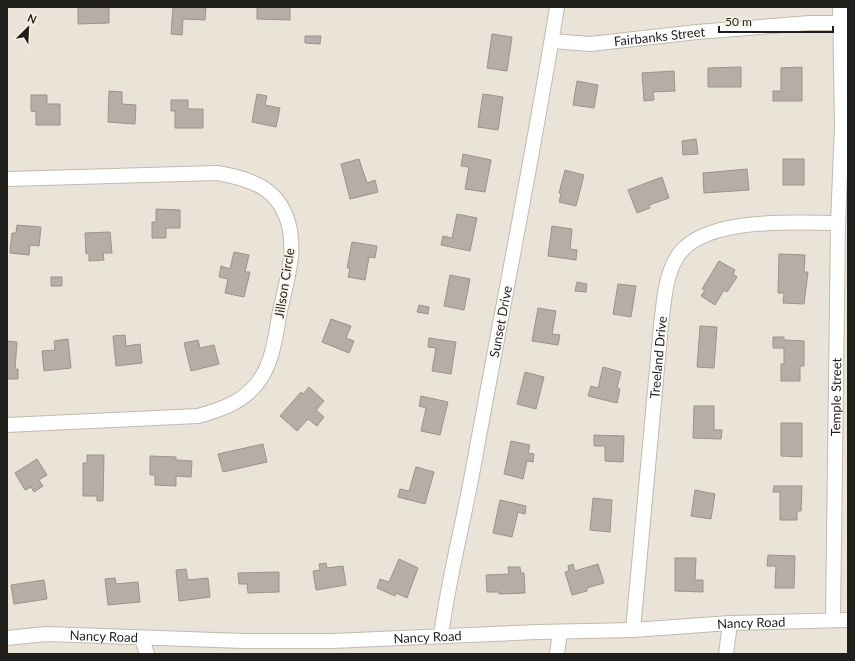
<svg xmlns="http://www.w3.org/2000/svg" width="855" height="661" viewBox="0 0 855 661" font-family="Lato,sans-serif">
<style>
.building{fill:#b8aca6;stroke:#9e928c}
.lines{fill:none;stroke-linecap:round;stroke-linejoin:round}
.street-casing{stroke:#c0baaf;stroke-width:16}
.street{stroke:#fff;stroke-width:14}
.labels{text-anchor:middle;stroke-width:3;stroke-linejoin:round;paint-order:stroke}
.street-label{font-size:13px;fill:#201e1a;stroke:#f7f0e5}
</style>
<rect width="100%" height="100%" fill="#eae3d8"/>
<path class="building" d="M 78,7 L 109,7 L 109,23 L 78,24 Z
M 173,7 L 206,7 L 205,20 L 183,19 L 182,35 L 171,34 Z
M 257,7 L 290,7 L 290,20 L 257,19 Z
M 492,34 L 512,37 L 507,71 L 487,68 Z
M 305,36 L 321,36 L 320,44 L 305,43 Z
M 741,67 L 741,87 L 708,87 L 708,68 Z
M 802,67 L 802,101 L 773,101 L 773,91 L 781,91 L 781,68 Z
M 674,71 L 675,91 L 653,92 L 654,100 L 644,101 L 642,73 Z
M 577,81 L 598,85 L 594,108 L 573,105 Z
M 109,91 L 122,92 L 122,104 L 136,105 L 135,124 L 108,122 Z
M 257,94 L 267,96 L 265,105 L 280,108 L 276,127 L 252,122 Z
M 483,94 L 503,97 L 498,130 L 478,127 Z
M 31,95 L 47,95 L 47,104 L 60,104 L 60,125 L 36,125 L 36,112 L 31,111 Z
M 171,100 L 188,100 L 188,109 L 203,109 L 203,128 L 175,128 L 175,111 L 171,111 Z
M 696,139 L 698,154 L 683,155 L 682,141 Z
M 463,154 L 491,160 L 485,192 L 465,189 L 469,167 L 461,166 Z
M 359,159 L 367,183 L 375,180 L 378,192 L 350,199 L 341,164 Z
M 783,159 L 804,159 L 804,185 L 783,185 Z
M 747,169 L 749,190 L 704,193 L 703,173 Z
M 565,170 L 584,175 L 576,206 L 559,202 L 561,194 L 559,193 Z
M 662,177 L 669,198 L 649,205 L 650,208 L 637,213 L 628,190 Z
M 156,209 L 180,210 L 180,228 L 166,228 L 166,238 L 152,238 L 152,222 L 156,222 Z
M 457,214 L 477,218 L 470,251 L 441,245 L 443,236 L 452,238 Z
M 17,225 L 41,227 L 39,246 L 30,245 L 29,255 L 10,253 L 12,233 L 16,233 Z
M 552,226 L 572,229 L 570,249 L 577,250 L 576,260 L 548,256 Z
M 110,232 L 112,253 L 103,253 L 104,260 L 89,261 L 89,253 L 86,254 L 85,233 Z
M 352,242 L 377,246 L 375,258 L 369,257 L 365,280 L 348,277 L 350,268 L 347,268 Z
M 234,252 L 249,255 L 245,272 L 250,272 L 244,297 L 225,293 L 228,279 L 219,277 L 221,266 L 230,269 Z
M 779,254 L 805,255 L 804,272 L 808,272 L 804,304 L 783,303 L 784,293 L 778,293 Z
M 719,261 L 735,270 L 733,274 L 737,277 L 727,292 L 724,290 L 715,305 L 701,296 L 705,290 L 702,289 Z
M 450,275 L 470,279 L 464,310 L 444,306 Z
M 51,277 L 62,277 L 62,286 L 51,286 Z
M 577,282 L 587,284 L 586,292 L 575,291 Z
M 618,284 L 636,286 L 631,317 L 613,314 Z
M 419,305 L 429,307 L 428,314 L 417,312 Z
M 538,308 L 556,311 L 552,334 L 560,335 L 558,345 L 532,341 Z
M 331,319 L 351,326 L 346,338 L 354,341 L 349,353 L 322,342 Z
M 700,326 L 717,327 L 714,368 L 697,367 Z
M 125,335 L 126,346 L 140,344 L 142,363 L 116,366 L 113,336 Z
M 773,337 L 784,337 L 784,340 L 804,341 L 804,366 L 800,366 L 800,381 L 781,381 L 781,364 L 784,364 L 784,348 L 773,348 Z
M 429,338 L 456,342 L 451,374 L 432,371 L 436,348 L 428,347 Z
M 68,339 L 71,368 L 44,371 L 42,351 L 55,350 L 54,341 Z
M 198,340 L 200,348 L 214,345 L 219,364 L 191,371 L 184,343 Z
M 7,341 L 17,342 L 15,369 L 18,369 L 18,379 L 7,379 Z
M 603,367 L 621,372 L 617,388 L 620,389 L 617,403 L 588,396 L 591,386 L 598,388 Z
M 525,372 L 544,377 L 536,409 L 517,404 Z
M 309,387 L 324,401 L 316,410 L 324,417 L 317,426 L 308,419 L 297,431 L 280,416 L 301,392 L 303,394 Z
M 421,396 L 448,402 L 440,435 L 421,431 L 426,408 L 419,406 Z
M 694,406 L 714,406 L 714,430 L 722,430 L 721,439 L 693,438 Z
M 781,423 L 802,423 L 802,457 L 781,456 Z
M 594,435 L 624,436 L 623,462 L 605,461 L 605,446 L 594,446 Z
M 511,441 L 530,445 L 528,453 L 534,454 L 533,462 L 527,461 L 523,479 L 504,474 Z
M 263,444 L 267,462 L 223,472 L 218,454 Z
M 87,455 L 104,455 L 103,501 L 97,501 L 97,496 L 83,496 L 83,463 L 87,463 Z
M 150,456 L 176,457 L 176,460 L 192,461 L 191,477 L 176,476 L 176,486 L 155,485 L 155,475 L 150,475 Z
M 37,459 L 47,475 L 39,480 L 43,486 L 34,492 L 31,487 L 25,490 L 15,473 Z
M 416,467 L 434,472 L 425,504 L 398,497 L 400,489 L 409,491 Z
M 774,486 L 802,486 L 801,511 L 797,511 L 797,520 L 780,520 L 780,492 L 773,492 Z
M 695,490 L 715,494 L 711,519 L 691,516 Z
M 593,498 L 612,500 L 610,532 L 590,530 Z
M 500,500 L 526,506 L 525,514 L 518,512 L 512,537 L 493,533 Z
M 768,555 L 795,556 L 794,588 L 775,588 L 776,566 L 767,566 Z
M 675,558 L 696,558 L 695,580 L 703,580 L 703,592 L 675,591 Z
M 399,559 L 418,568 L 407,598 L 396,593 L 395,596 L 377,588 L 380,579 L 389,582 Z
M 326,563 L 327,568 L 343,566 L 346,585 L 316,590 L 313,571 L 320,570 L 319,564 Z
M 573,564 L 575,571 L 598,564 L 604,583 L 587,588 L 587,591 L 572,595 L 565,572 L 569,571 L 568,566 Z
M 508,567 L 520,567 L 521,573 L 524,573 L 525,593 L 499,594 L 499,592 L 487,592 L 486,575 L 509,574 Z
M 186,569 L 188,580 L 208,578 L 210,597 L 179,601 L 176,570 Z
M 279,572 L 279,592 L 248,593 L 247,584 L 239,584 L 238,573 Z
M 115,578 L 116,584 L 138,582 L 140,602 L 108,605 L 105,579 Z
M 44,580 L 47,599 L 14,604 L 11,585 Z"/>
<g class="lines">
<defs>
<g id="street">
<path id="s1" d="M 552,41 L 590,44 L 697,32 L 810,23 L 839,23"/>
<path d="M 7,179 L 217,173 C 254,179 282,190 290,230 C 291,238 292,249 291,257 C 289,275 284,293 280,311 C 275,337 273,367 254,387 C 239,404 219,410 198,416 L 7,425"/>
<path id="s2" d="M 833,620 L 838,223 L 842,126 L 840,7"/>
<path id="s3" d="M 633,630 L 661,325 C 664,302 665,274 679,254 C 707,216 796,223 838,223"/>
<path id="s4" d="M 441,636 C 448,580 463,525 473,469 C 501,315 532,162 557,7"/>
<path id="s5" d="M 7,638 L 46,634 L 244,641 L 332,641 L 537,632 L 633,630 L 730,623 L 848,620"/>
<path d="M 142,639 L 147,654"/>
<path d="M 557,654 L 560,632"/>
<path d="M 726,654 L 730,623"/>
</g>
</defs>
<use href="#street" class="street-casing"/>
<use href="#street" class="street"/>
</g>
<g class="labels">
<g class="street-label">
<text dy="5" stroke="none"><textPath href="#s1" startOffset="108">Fairbanks Street</textPath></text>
<text transform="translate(284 283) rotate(-81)" y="5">Jillson Circle</text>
<text dy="5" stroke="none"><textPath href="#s4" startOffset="320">Sunset Drive</textPath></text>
<text dy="5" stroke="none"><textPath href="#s3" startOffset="274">Treeland Drive</textPath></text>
<text dy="5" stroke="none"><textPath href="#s2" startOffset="223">Temple Street</textPath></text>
<text dy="5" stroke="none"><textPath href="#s5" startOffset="745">Nancy Road</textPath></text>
<text dy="5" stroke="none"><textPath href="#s5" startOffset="97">Nancy Road</textPath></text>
<text dy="5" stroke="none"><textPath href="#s5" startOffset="421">Nancy Road</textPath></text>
</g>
</g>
<rect width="855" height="661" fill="none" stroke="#201e1a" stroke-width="16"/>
<g transform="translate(28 28) rotate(24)" stroke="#f7f0e5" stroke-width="3" paint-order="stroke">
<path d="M0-3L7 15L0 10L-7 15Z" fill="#201e1a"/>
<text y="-6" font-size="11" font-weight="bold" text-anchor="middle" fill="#201e1a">N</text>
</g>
<path d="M719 26v6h114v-6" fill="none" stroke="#201e1a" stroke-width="2"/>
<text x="725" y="26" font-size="12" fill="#201e1a" stroke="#f7f0e5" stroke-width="3" paint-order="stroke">50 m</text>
</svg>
